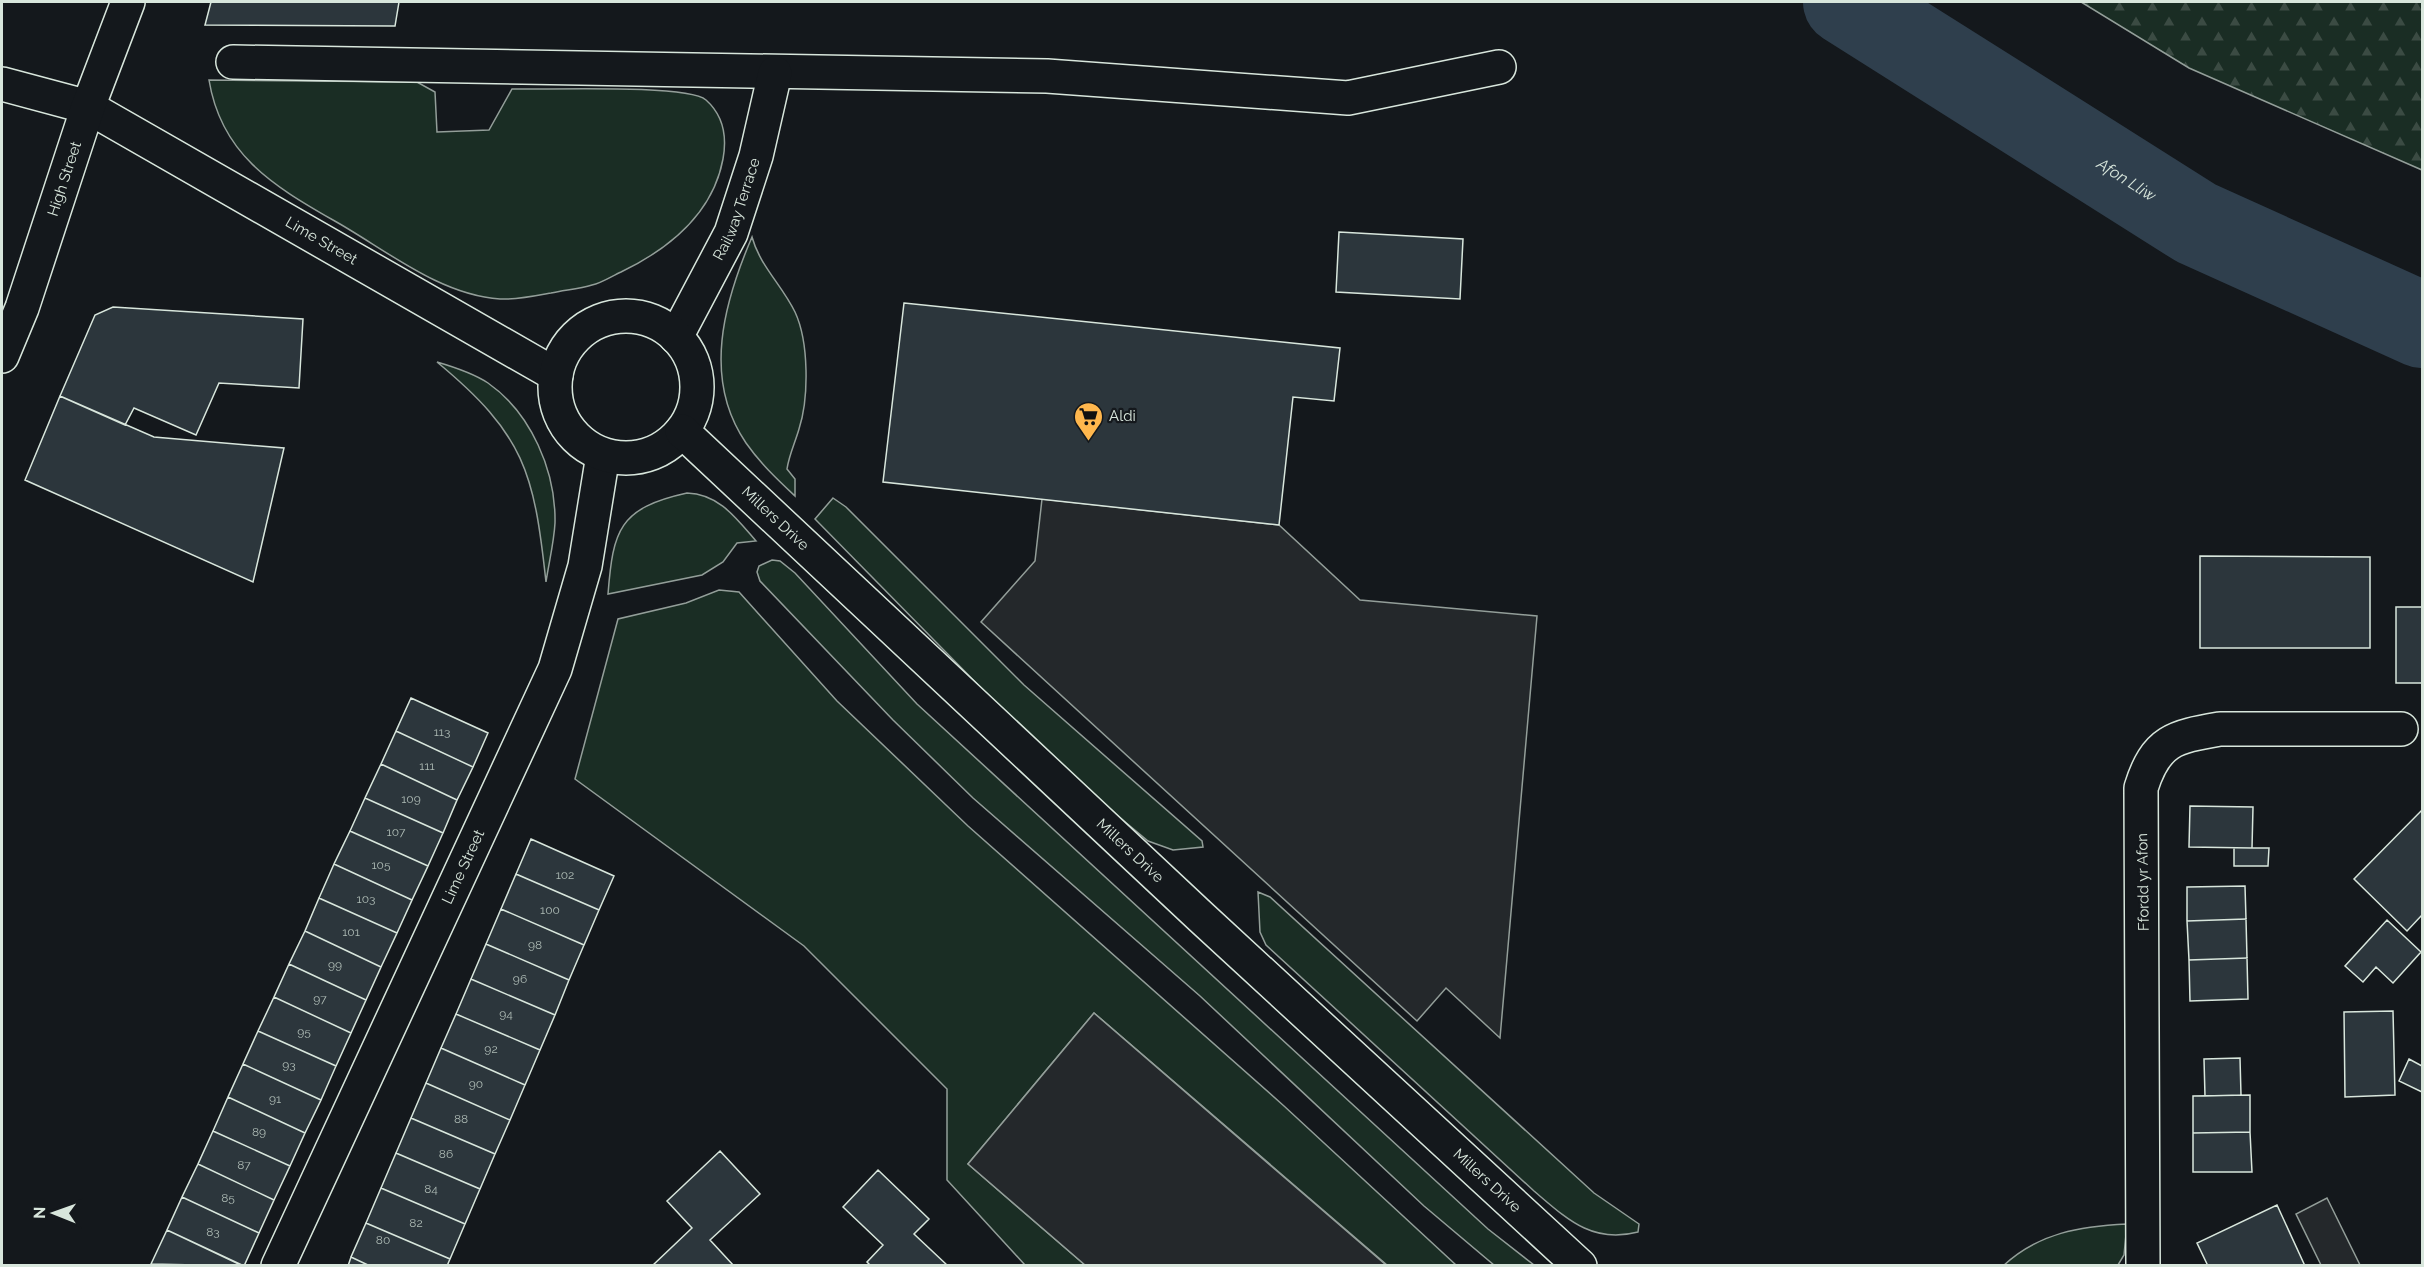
<svg xmlns="http://www.w3.org/2000/svg" width="2424" height="1267" viewBox="0 0 2424 1267" font-family="Raleway,sans-serif">
<style>
.green{fill:#1a2d24;stroke:#939e99;stroke-width:1.5}
.forest{fill:url(#forest-firs);stroke:#939e99;stroke-width:1.5}
.parking{fill:#24282b;stroke:#939e99;stroke-width:1.5}
.lines{fill:none;stroke-linecap:round;stroke-linejoin:round}
.river{stroke:#2f3f4d;stroke-width:86}
.building{fill:#2c363c;stroke:#d8e6dc;stroke-width:1.5}
.minor-casing{stroke:#d8e6dc;stroke-width:36}
.tertiary-casing{stroke:#d8e6dc;stroke-width:36}
.primary-casing{stroke:#d8e6dc;stroke-width:36}
.minor{stroke:#14181c;stroke-width:33}
.tertiary{stroke:#14181c;stroke-width:33}
.primary{stroke:#14181c;stroke-width:33}
.labels{text-anchor:middle;stroke-width:4.5;stroke-linejoin:round;paint-order:stroke}
.number-label{font-size:12px;fill:#adbab4}
.street-label{font-size:15px;fill:#d8e6dc;stroke:#14181c}
.poi-label{font-size:15px;fill:#d8e6dc;stroke:#14181c;text-anchor:start}
.water-label{font-size:16px;font-style:italic;fill:#d8e6dc;stroke:#14181c}
</style>
<defs>
<pattern id="forest-firs" width="22" height="20" patternUnits="userSpaceOnUse" patternTransform="scale(1.5)"><rect width="22" height="20" fill="#1a2d24"/><path d="M5 1l3.5 6h-7zM16 11l3.5 6h-7z" fill="#3b4b43"/></pattern>
</defs>
<rect width="100%" height="100%" fill="#14181c"/>
<path class="green" d="M 209,80 L 417,82 L 435,92 L 437,132 L 489,130 L 512,89 C 545,90 687,84 706,100 C 724,116 727,137 723,159 C 713,213 669,249 621,272 C 612,276 602,283 592,285 C 579,289 564,290 551,293 C 535,296 516,300 500,299 C 439,295 385,249 333,220 C 272,185 221,154 209,80 Z
M 752,237 C 760,266 782,285 795,312 C 809,342 809,398 799,429 C 795,443 789,455 787,469 L 795,479 L 795,496 C 777,479 760,463 746,443 C 702,379 724,302 752,237 Z
M 437,362 C 454,367 473,373 488,383 C 531,413 556,471 555,523 C 554,542 549,562 546,582 C 534,472 525,435 437,362 Z
M 687,493 C 719,494 736,518 756,541 L 737,543 L 723,562 L 702,575 L 608,594 C 613,530 619,508 687,493 Z
M 833,498 L 846,507 L 1024,685 L 1202,841 L 1203,847 L 1173,850 L 1148,841 L 1106,806 L 988,695 L 815,519 Z
M 772,560 L 780,561 L 795,573 L 917,704 L 1488,1229 L 1534,1265 L 1494,1265 L 1424,1206 L 1200,996 L 973,798 L 893,720 L 760,581 L 757,572 L 759,566 Z
M 719,590 L 739,592 L 837,701 L 968,826 L 1284,1106 L 1456,1265 L 1387,1265 L 1094,1013 L 968,1164 L 1085,1265 L 1025,1265 L 947,1180 L 947,1089 L 804,946 L 575,779 L 618,619 L 686,603 Z
M 1258,892 L 1270,897 L 1594,1193 L 1639,1224 L 1638,1232 C 1592,1244 1567,1219 1534,1191 L 1266,945 L 1260,932 Z
M 2127,1224 L 2124,1255 L 2118,1265 L 2003,1266 C 2038,1233 2081,1226 2127,1224 Z"/>
<path class="forest" d="M 2081,2 L 2422,2 L 2422,170 L 2189,68 Z"/>
<path class="parking" d="M 1042,499 L 1279,525 L 1360,600 L 1537,616 L 1500,1038 L 1446,988 L 1417,1021 L 981,622 L 1035,561 Z
M 1094,1013 L 1306,1196 L 1386,1265 L 1085,1265 L 968,1164 Z
M 2327,1198 L 2360,1265 L 2321,1265 L 2296,1214 Z"/>
<g class="lines">
<path class="river" id="s1" d="M 1846,2 L 2196,223 L 2422,325"/>
</g>
<path class="building" d="M 211,2 L 399,2 L 395,26 L 205,25 Z
M 1339,232 L 1463,239 L 1460,299 L 1336,292 Z
M 904,303 L 1340,348 L 1334,401 L 1293,397 L 1279,525 L 883,482 Z
M 113,307 L 303,319 L 299,388 L 219,383 L 196,435 L 134,408 L 125,425 L 60,396 L 95,315 Z
M 60,396 L 154,437 L 284,448 L 253,582 L 25,480 Z
M 2200,556 L 2370,557 L 2370,648 L 2200,648 Z
M 2396,607 L 2422,607 L 2422,683 L 2396,683 Z
M 411,698 L 488,733 L 473,767 L 396,731 Z
M 396,731 L 473,767 L 457,800 L 381,764 Z
M 381,764 L 457,800 L 443,833 L 365,798 Z
M 365,798 L 443,833 L 428,866 L 350,831 Z
M 2190,806 L 2253,807 L 2252,848 L 2189,847 Z
M 2422,810 L 2422,915 L 2407,931 L 2354,879 Z
M 350,831 L 428,866 L 412,900 L 334,864 Z
M 531,839 L 614,876 L 599,910 L 516,874 Z
M 2234,848 L 2269,848 L 2268,866 L 2234,866 Z
M 334,864 L 412,900 L 397,933 L 319,898 Z
M 516,874 L 599,910 L 584,945 L 501,909 Z
M 2245,886 L 2246,919 L 2187,921 L 2187,887 Z
M 319,898 L 397,933 L 381,967 L 305,931 Z
M 501,909 L 584,945 L 569,980 L 486,944 Z
M 2246,919 L 2247,958 L 2189,960 L 2187,921 Z
M 2387,920 L 2421,952 L 2393,983 L 2376,967 L 2363,982 L 2345,966 Z
M 305,931 L 381,967 L 366,1000 L 289,964 Z
M 486,944 L 569,980 L 555,1015 L 471,979 Z
M 2247,958 L 2248,999 L 2190,1001 L 2189,960 Z
M 289,964 L 366,1000 L 351,1033 L 274,997 Z
M 471,979 L 555,1015 L 540,1050 L 456,1014 Z
M 274,997 L 351,1033 L 336,1066 L 258,1031 Z
M 2393,1011 L 2395,1095 L 2345,1097 L 2344,1012 Z
M 456,1014 L 540,1050 L 525,1085 L 441,1048 Z
M 258,1031 L 336,1066 L 321,1100 L 243,1064 Z
M 441,1048 L 525,1085 L 510,1120 L 426,1083 Z
M 2240,1058 L 2241,1095 L 2205,1096 L 2204,1059 Z
M 2409,1059 L 2422,1066 L 2422,1092 L 2399,1081 Z
M 243,1064 L 321,1100 L 305,1133 L 228,1097 Z
M 426,1083 L 510,1120 L 495,1154 L 411,1118 Z
M 2250,1095 L 2250,1132 L 2193,1133 L 2193,1096 Z
M 228,1097 L 305,1133 L 290,1166 L 213,1131 Z
M 411,1118 L 495,1154 L 480,1189 L 396,1153 Z
M 213,1131 L 290,1166 L 274,1200 L 198,1164 Z
M 2250,1132 L 2252,1172 L 2193,1172 L 2193,1133 Z
M 720,1151 L 760,1194 L 710,1240 L 734,1266 L 652,1266 L 692,1228 L 667,1201 Z
M 396,1153 L 480,1189 L 465,1224 L 381,1188 Z
M 198,1164 L 274,1200 L 259,1233 L 182,1197 Z
M 878,1170 L 929,1219 L 914,1234 L 948,1266 L 871,1266 L 867,1262 L 883,1245 L 843,1207 Z
M 381,1188 L 465,1224 L 450,1259 L 366,1223 Z
M 182,1197 L 259,1233 L 244,1266 L 167,1230 Z
M 2277,1205 L 2305,1266 L 2208,1266 L 2197,1243 Z
M 366,1223 L 450,1259 L 447,1266 L 370,1266 L 351,1257 Z
M 167,1230 L 243,1266 L 151,1264 Z
M 351,1257 L 370,1266 L 348,1266 Z"/>
<g class="lines">
<defs>
<g id="minor">
<path d="M 233,62 L 1047,76 L 1348,98 L 1499,67"/>
<path id="s2" d="M 676,337 L 731,233 L 756,156 L 775,73"/>
<path id="s3" d="M 278,1266 L 555,669 L 585,566 L 603,455"/>
<path d="M 2143,1266 L 2141,788 C 2156,740 2174,737 2220,729 L 2401,729"/>
</g>
<g id="tertiary">
<path id="s4" d="M 2,84 L 88,107 L 556,375"/>
<circle cx="626" cy="387" r="71"/>
<path id="s5" d="M 682,431 L 1201,917 L 1580,1266"/>
</g>
<g id="primary">
<path id="s6" d="M 2,356 L 22,308 L 88,107 L 128,2"/>
</g>
</defs>
<use href="#minor" class="minor-casing"/>
<use href="#tertiary" class="tertiary-casing"/>
<use href="#primary" class="primary-casing"/>
<use href="#minor" class="minor"/>
<use href="#tertiary" class="tertiary"/>
<use href="#primary" class="primary"/>
</g>
<defs>
<symbol id="supermarket-pin" viewBox="-11 -11 22 30"><path d="M0 17L-7.5 6A9.5 9.5 0 1 1 7.5 6Z" fill="#ffb74d" stroke="#14181c"/><path d="M-6-5.5h2.5l.6 2H6L4.5 2H-2.5L-4.4-4H-6ZM-1.5 3.2a1.3 1.3 0 1 0 .1 0ZM3 3.2a1.3 1.3 0 1 0 .1 0Z" fill="#111"/></symbol>
</defs>
<g fill-rule="evenodd">
<use href="#supermarket-pin" x="1072" y="400" width="33" height="45"/>
</g>
<g class="labels">
<g class="number-label">
<text x="442" y="736">113</text>
<text x="427" y="770">111</text>
<text x="411" y="803">109</text>
<text x="396" y="836">107</text>
<text x="381" y="869">105</text>
<text x="565" y="879">102</text>
<text x="366" y="903">103</text>
<text x="550" y="914">100</text>
<text x="351" y="936">101</text>
<text x="535" y="949">98</text>
<text x="335" y="969">99</text>
<text x="520" y="983">96</text>
<text x="320" y="1003">97</text>
<text x="506" y="1018">94</text>
<text x="304" y="1036">95</text>
<text x="491" y="1053">92</text>
<text x="289" y="1069">93</text>
<text x="476" y="1088">90</text>
<text x="275" y="1103">91</text>
<text x="461" y="1123">88</text>
<text x="259" y="1136">89</text>
<text x="446" y="1158">86</text>
<text x="244" y="1169">87</text>
<text x="431" y="1193">84</text>
<text x="228" y="1202">85</text>
<text x="416" y="1227">82</text>
<text x="213" y="1236">83</text>
<text x="383" y="1244">80</text>
</g>
<g class="street-label">
<text dy="5" stroke="none"><textPath href="#s6" startOffset="188">High Street</textPath></text>
<text dy="5" stroke="none"><textPath href="#s2" startOffset="142">Railway Terrace</textPath></text>
<text dy="5" stroke="none"><textPath href="#s4" startOffset="358">Lime Street</textPath></text>
<text dy="5" stroke="none"><textPath href="#s5" startOffset="128">Millers Drive</textPath></text>
<text dy="5" stroke="none"><textPath href="#s5" startOffset="614">Millers Drive</textPath></text>
<text dy="5" stroke="none"><textPath href="#s3" startOffset="440">Lime Street</textPath></text>
<text transform="translate(2143 882) rotate(-91)" y="5">Ffordd yr Afon</text>
<text dy="5" stroke="none"><textPath href="#s5" startOffset="1100">Millers Drive</textPath></text>
</g>
<g class="poi-label">
<text x="1109" y="421">Aldi</text>
</g>
<g class="water-label">
<text dy="6" stroke="none"><textPath href="#s1" startOffset="332">Afon Lliw</textPath></text>
</g>
</g>
<rect width="2424" height="1267" fill="none" stroke="#d8e6dc" stroke-width="6"/>
<g transform="translate(54 1213) rotate(271)" stroke="#14181c" stroke-width="4.5" paint-order="stroke">
<path d="M0-4.5L10 22L0 15L-10 22Z" fill="#d8e6dc"/>
<text y="-9" font-size="16" font-weight="bold" text-anchor="middle" fill="#d8e6dc">N</text>
</g>
</svg>
